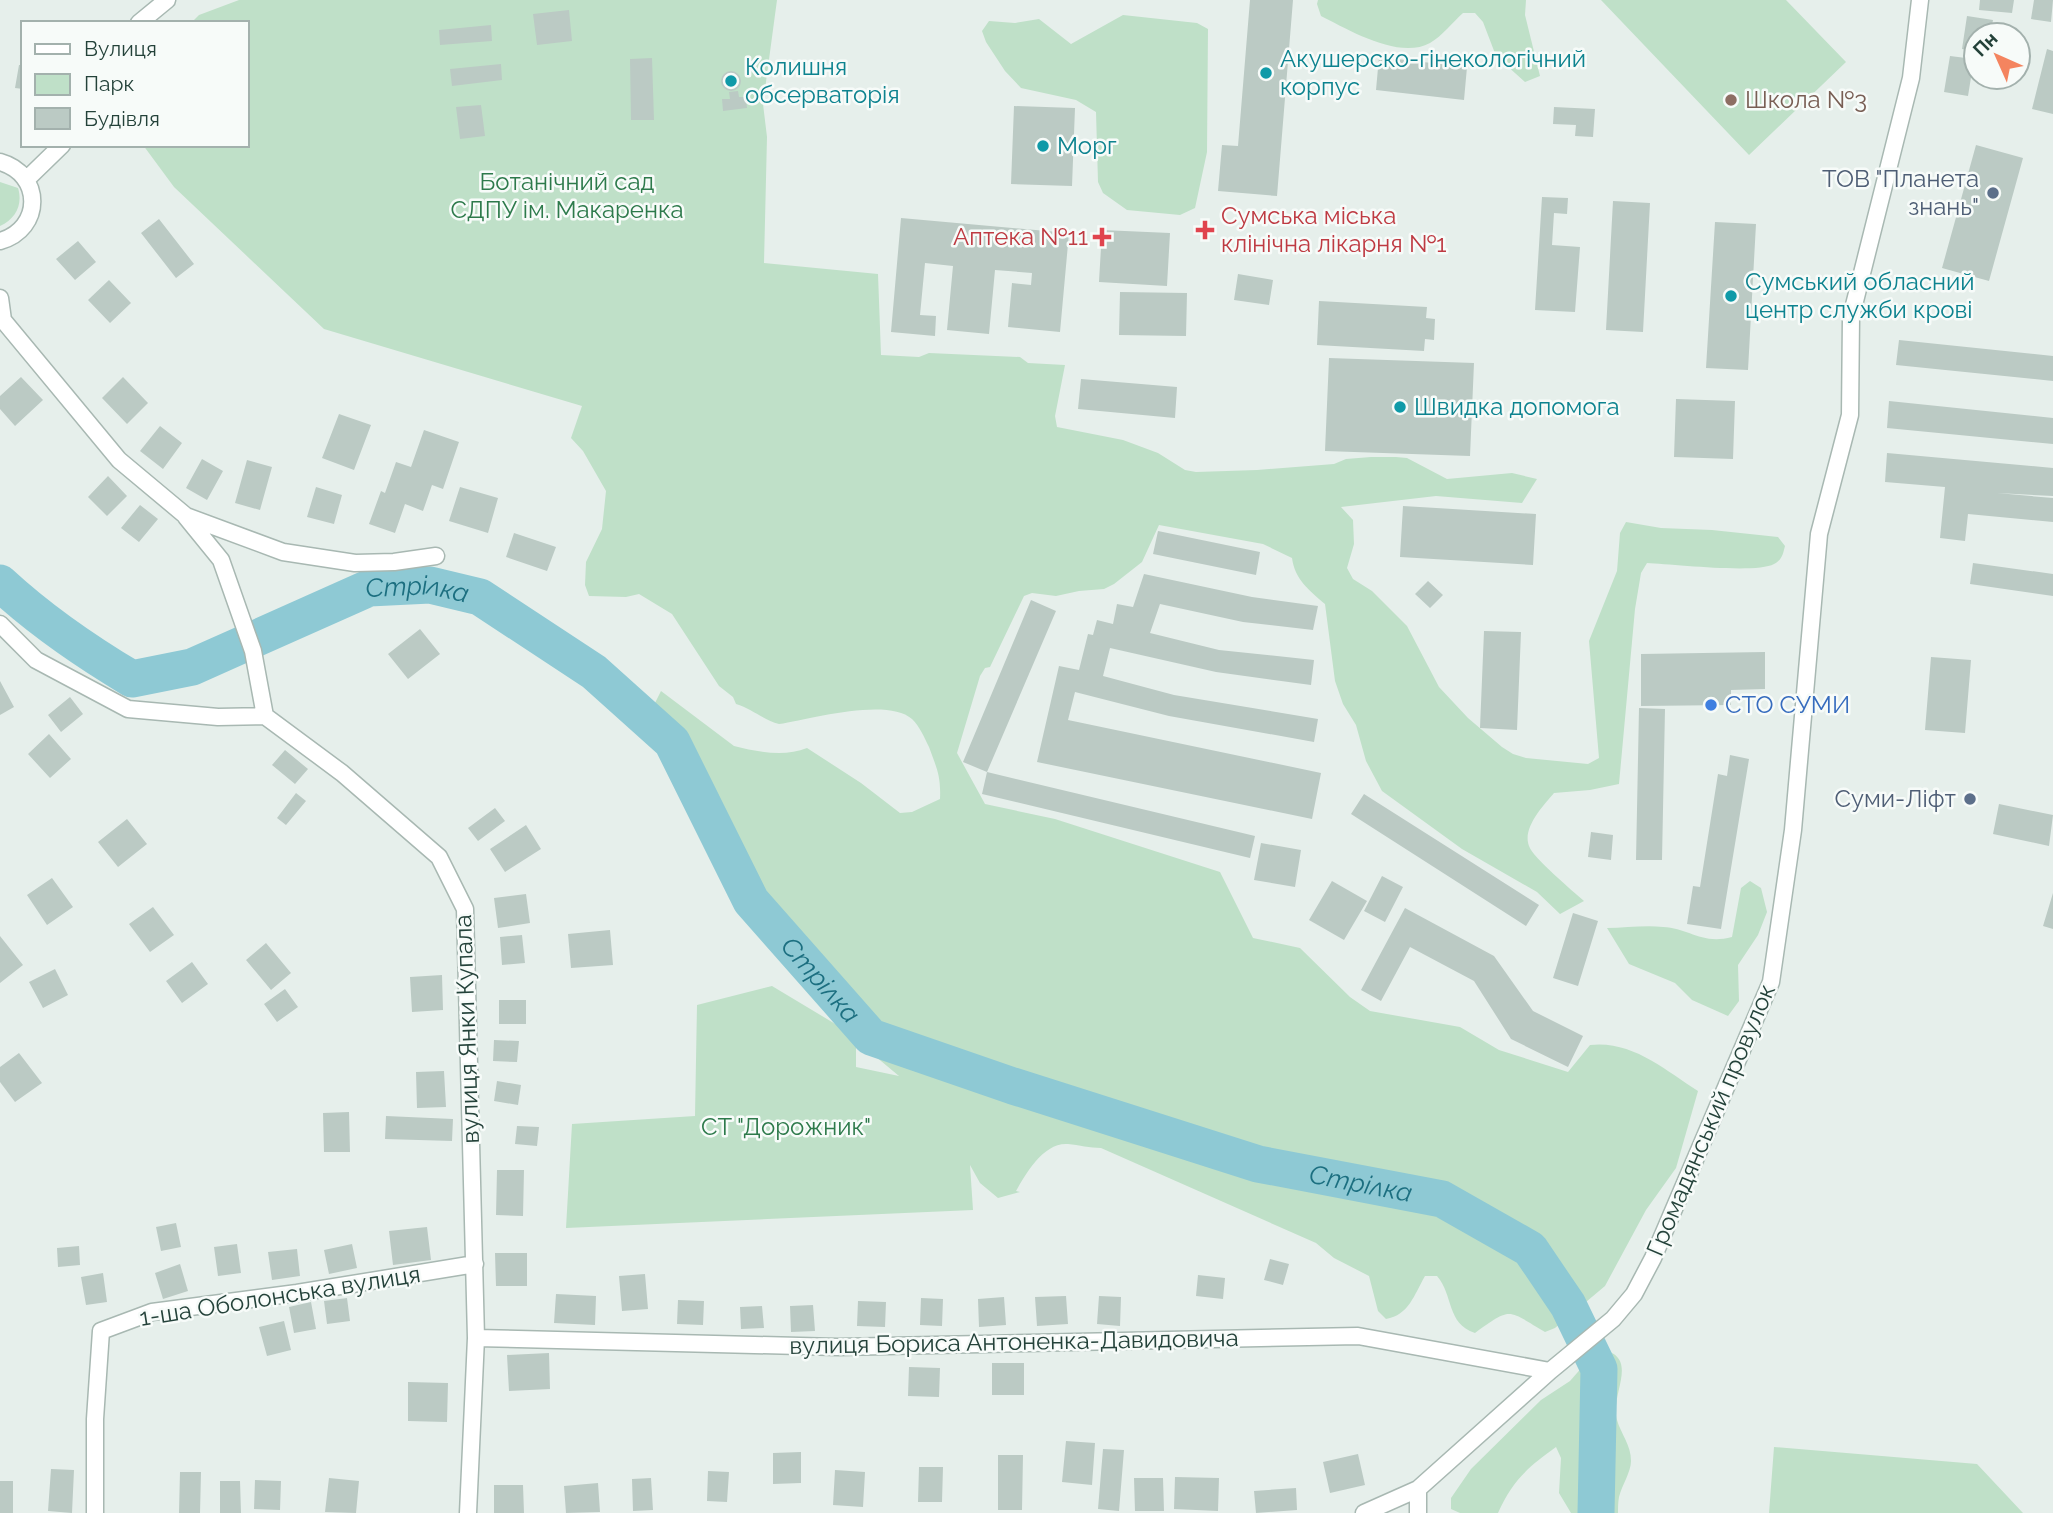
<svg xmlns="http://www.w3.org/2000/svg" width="2053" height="1513" viewBox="0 0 2053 1513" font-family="Raleway,sans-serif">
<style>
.green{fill:#bfe0c8;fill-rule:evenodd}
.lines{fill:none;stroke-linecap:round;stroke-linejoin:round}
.river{stroke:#8ec9d4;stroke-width:37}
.building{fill:#bbcac4}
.minor-casing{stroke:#a8b8b2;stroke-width:19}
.minor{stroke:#fff;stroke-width:16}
.culture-dot{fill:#0f9aa8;stroke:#f7fbf9;stroke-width:2.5}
.education-dot{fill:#8d6e63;stroke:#f7fbf9;stroke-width:2.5}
.service-dot{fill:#5c6f8a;stroke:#f7fbf9;stroke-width:2.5}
.health-dot{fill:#e0444e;stroke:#f7fbf9;stroke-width:2.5}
.shop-dot{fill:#3f7fe0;stroke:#f7fbf9;stroke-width:2.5}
.labels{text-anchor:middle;stroke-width:5;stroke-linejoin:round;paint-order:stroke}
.culture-label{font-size:24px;fill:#0d838f;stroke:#f7fbf9;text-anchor:start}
.education-label{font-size:24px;fill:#785e54;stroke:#f7fbf9;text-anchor:start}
.service-label{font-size:24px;fill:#4e5e75;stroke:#f7fbf9;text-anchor:end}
.park-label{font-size:24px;fill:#2d7a4b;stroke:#f7fbf9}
.health-label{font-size:24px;fill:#be3a42;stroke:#f7fbf9;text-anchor:start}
.shop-label{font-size:24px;fill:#366cbe;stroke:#f7fbf9;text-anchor:start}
.street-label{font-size:24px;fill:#24423a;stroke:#f7fbf9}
.water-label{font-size:26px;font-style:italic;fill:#1c6f80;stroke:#f7fbf9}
</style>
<rect width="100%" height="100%" fill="#e6efeb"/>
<path class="green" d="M 239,0 L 777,0 L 763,104 L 767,137 L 764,263 L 878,274 L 881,355 L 919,357 L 929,353 L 1020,357 L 1028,363 L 1065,365 L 1055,416 L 1057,427 L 1123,440 L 1158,453 L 1185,470 L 1196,472 L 1257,470 L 1334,464 L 1346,459 L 1371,457 L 1396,457 L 1407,458 L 1447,479 L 1512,473 L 1537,479 L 1522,503 L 1436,496 L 1341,507 L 1353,520 L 1354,544 L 1347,568 L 1353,579 L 1372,591 L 1407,626 L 1439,687 L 1468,718 L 1502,747 L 1513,754 L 1526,758 L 1588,764 L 1599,758 L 1589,641 L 1617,571 L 1620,533 L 1626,522 L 1661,528 L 1712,530 L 1778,537 L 1785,546 C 1783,554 1782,560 1774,564 C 1756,574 1672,564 1647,563 L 1641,573 L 1635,609 L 1619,784 L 1590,790 L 1554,793 C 1543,806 1522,828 1529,846 C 1533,858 1573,891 1584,901 L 1560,914 L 1537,892 L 1462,849 L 1382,791 L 1366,761 L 1356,725 L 1343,704 L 1335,681 L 1325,604 C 1309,590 1295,580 1292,558 L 1263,544 L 1159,525 L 1142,562 L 1114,584 L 1104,589 L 1079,591 L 1056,596 L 1032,593 L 1024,596 L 990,667 L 985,668 L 980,676 L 957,753 L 985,804 L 1055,819 L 1220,872 L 1253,938 L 1300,948 L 1350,997 L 1370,1011 L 1460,1027 L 1499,1050 L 1568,1072 L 1590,1045 C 1632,1040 1665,1070 1698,1091 L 1676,1168 L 1646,1210 L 1605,1286 L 1555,1328 L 1545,1332 C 1506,1309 1512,1307 1475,1333 C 1446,1323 1454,1296 1437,1276 L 1425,1276 C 1414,1295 1409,1315 1386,1319 L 1378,1311 L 1369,1276 L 1334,1258 L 1316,1243 L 1101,1148 C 1090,1148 1079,1145 1068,1144 C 1044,1142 1026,1173 1016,1191 L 1020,1192 L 998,1198 L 980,1183 L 970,1165 L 973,1210 L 566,1228 L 572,1124 L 695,1116 L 697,1005 L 772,986 L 842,1028 L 831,1017 L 780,939 L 719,861 L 713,851 L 704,814 L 649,715 L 661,691 L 734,746 C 757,752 785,757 807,748 L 861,783 L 900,813 L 912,812 L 940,799 C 941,776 937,769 929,747 C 924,737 920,727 912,719 C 888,697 810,719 779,724 C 764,720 752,709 736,704 L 733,697 L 719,686 L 672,614 L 639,594 L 626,597 L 589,596 L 585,585 L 586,562 L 602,529 L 606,491 L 583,451 L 571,438 L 582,406 L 324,329 L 174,187 L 143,145 L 247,145 L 247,23 L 191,23 L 199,15 ZM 856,1041 L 857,1041 L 899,1076 L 856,1067 Z
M 1318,0 L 1526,0 L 1525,15 L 1540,76 L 1525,82 L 1496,56 L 1483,22 L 1475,13 L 1463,13 C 1453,22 1442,36 1430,43 C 1399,60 1349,30 1321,16 L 1317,4 Z
M 1601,0 L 1786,0 L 1846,62 L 1749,155 Z
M 1123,15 L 1197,23 L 1208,29 L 1207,152 L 1195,208 L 1180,215 L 1127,210 L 1103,193 L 1098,182 L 1096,112 L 1076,100 L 1021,88 L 1005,71 L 986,42 L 982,31 L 989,21 L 1015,23 L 1039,19 L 1071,44 Z
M 0,182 L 18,188 C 23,204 16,219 0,226 Z
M 1750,881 L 1761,888 L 1767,912 L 1758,935 L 1738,965 L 1739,1001 L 1728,1016 L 1692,1000 L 1675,983 L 1629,964 L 1607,928 C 1625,928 1645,925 1663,927 C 1689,928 1701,945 1732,937 L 1741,888 Z
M 1598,1349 C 1643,1355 1609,1394 1617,1420 C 1621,1434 1631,1445 1631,1461 C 1631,1472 1622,1485 1619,1497 C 1618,1502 1618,1508 1618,1513 L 1571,1513 L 1559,1493 L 1561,1458 L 1556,1447 C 1528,1467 1512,1481 1498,1513 L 1460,1513 L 1451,1509 L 1451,1498 L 1471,1469 L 1541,1400 L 1570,1381 Z
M 1774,1447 L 1977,1464 L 2023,1513 L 1769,1513 Z"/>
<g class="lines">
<path class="river" id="s1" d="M 0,583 C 40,620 85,651 132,679 L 192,667 L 369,588 L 430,585 L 480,597 L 594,672 L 672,742 L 751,901 L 871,1037 L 1013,1086 L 1258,1164 L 1442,1199 L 1530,1249 L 1568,1305 L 1599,1369 L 1596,1513"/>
</g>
<path class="building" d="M 1250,0 L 1293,0 L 1277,196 L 1218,191 L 1222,145 L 1238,146 Z
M 1980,0 L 2014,0 L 2012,13 L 1979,10 Z
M 2034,0 L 2053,0 L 2051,22 L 2031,19 Z
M 569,10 L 572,41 L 537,45 L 533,14 Z
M 1967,16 L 1993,20 L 1990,35 L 1976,35 L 1976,51 L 1962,49 Z
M 491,25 L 492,41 L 440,45 L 439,30 Z
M 2047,49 L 2053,51 L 2053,114 L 2032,109 Z
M 1950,56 L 1974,59 L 1968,96 L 1944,92 Z
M 1379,57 L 1467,67 L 1464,100 L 1376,90 Z
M 652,58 L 654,120 L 631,120 L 630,59 Z
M 501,64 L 502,80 L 452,86 L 450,69 Z
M 19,65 L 23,65 L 23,89 L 15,88 Z
M721 81a10 10 0 1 1 20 0a10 10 0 1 1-20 0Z
M 738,91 L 739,97 L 746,97 L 747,108 L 723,111 L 722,99 L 730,99 L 729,92 Z
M 481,105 L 485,136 L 460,139 L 456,107 Z
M 1014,106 L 1075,108 L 1072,186 L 1011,184 Z
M 1554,107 L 1595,109 L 1593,137 L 1575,136 L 1576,125 L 1553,124 Z
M 1976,145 L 2023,158 L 1989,281 L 1942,268 Z
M 1542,197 L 1568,198 L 1567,214 L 1554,213 L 1552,245 L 1580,247 L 1575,312 L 1535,310 Z
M 1613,201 L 1650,203 L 1643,332 L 1606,330 Z
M 901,218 L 1069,233 L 1060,332 L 1008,327 L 1012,283 L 1031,285 L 1032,273 L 995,270 L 989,334 L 947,330 L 953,266 L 925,263 L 920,315 L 936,316 L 935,336 L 891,332 Z
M 159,219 L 194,264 L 176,278 L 141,233 Z
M 1715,222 L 1756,224 L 1748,370 L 1706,368 Z
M 1102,230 L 1170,233 L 1167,286 L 1099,282 Z
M 78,241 L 96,262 L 75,280 L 56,259 Z
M 1238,274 L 1273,280 L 1269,305 L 1234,300 Z
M 109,280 L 131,303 L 110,323 L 88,300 Z
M 1120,292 L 1187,293 L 1186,336 L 1119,335 Z
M 1319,301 L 1427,307 L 1426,318 L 1435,319 L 1434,340 L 1425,339 L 1424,351 L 1317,345 Z
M 1899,340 L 2053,356 L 2053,381 L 1896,365 Z
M 1329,358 L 1474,363 L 1470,456 L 1325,451 Z
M 21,377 L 43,400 L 15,426 L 0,409 L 0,396 Z
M 123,377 L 148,403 L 127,424 L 102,398 Z
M 1081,379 L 1177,387 L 1175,418 L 1078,409 Z
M 1676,399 L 1735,401 L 1733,459 L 1674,457 Z
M 1889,401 L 2053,418 L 2053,444 L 1887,428 Z
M 339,414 L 371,425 L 354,470 L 322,458 Z
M 160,426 L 182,443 L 163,469 L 140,451 Z
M 424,430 L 459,442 L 443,489 L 432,485 L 423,511 L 405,504 L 395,533 L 369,524 L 381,491 L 385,493 L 396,462 L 411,467 Z
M 1887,453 L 2053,468 L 2053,496 L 1997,493 L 2053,498 L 2053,522 L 1968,514 L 1965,541 L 1940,538 L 1945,487 L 1885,482 Z
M 202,459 L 223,471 L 207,500 L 186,488 Z
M 247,460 L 272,467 L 260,510 L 235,503 Z
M 108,476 L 127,496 L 107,516 L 88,497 Z
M 316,487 L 342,495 L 334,524 L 307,517 Z
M 460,487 L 498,498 L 488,533 L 449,521 Z
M 140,505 L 158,519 L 139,542 L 121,528 Z
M 1403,506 L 1536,514 L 1533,565 L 1400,557 Z
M 1158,531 L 1260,552 L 1256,575 L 1153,554 Z
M 514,533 L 556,547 L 547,571 L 506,557 Z
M 1973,563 L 2053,574 L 2053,596 L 1970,584 Z
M 1144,574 L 1252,597 L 1318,606 L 1313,630 L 1243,622 L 1160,604 L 1150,633 L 1219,650 L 1314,660 L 1311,685 L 1216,672 L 1110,648 L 1103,676 L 1174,695 L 1318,719 L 1314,742 L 1169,716 L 1075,692 L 1068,720 L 1321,773 L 1312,819 L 1037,762 L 1059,666 L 1079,670 L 1088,634 L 1093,635 L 1097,620 L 1113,624 L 1117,604 L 1133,607 Z
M 1428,581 L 1443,595 L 1430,608 L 1415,594 Z
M 1031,600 L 1056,611 L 987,772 L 963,762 Z
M 420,629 L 440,654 L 408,679 L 388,654 Z
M 1484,631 L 1521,632 L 1517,730 L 1480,728 Z
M 1765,652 L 1765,689 L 1731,690 L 1731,705 L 1641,706 L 1641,654 Z
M 1931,657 L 1971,660 L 1965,733 L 1925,730 Z
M 0,681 L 14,707 L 0,715 Z
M 70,697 L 83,714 L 61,732 L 48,715 Z
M 1639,708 L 1665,709 L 1662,860 L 1636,860 Z
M 49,734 L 71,759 L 50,778 L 28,754 Z
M 285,750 L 308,769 L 295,784 L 272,765 Z
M 1730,755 L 1749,759 L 1721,929 L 1687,924 L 1693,886 L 1700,887 L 1718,774 L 1727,776 Z
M 987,772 L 1255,836 L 1250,858 L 982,794 Z
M 296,793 L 306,801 L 286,825 L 277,818 Z
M 1364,794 L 1539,905 L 1526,926 L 1351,814 Z
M 1999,804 L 2053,815 L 2049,846 L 1993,834 Z
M 495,808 L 505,821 L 478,841 L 468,828 Z
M 127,819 L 147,844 L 118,867 L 98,842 Z
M 526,825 L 541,849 L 505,872 L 490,849 Z
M 1591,832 L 1613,835 L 1611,860 L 1588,857 Z
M 1261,843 L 1301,850 L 1295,887 L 1254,880 Z
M 1382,876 L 1403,887 L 1385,922 L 1364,911 Z
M 52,878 L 73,907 L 47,925 L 27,895 Z
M 1332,881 L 1367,901 L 1344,940 L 1309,920 Z
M 2053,893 L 2053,929 L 2043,926 Z
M 526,894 L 530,923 L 498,928 L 494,898 Z
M 153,907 L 174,935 L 150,952 L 129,924 Z
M 1405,908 L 1494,956 L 1533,1011 L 1583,1036 L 1568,1067 L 1511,1039 L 1474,981 L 1410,947 L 1381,1001 L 1361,990 Z
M 1573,913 L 1598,921 L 1578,986 L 1553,978 Z
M 610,930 L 613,965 L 571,968 L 568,934 Z
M 522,935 L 525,963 L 502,965 L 500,937 Z
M 0,936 L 23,965 L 0,983 Z
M 266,943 L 291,973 L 271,990 L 246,960 Z
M 192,962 L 208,984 L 182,1003 L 166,981 Z
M 55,969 L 68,995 L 43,1008 L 29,982 Z
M 442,975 L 443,1010 L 412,1012 L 410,977 Z
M 285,989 L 298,1007 L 277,1022 L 264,1004 Z
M 499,1000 L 526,1000 L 526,1024 L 499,1024 Z
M 494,1040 L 519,1041 L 517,1062 L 493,1061 Z
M 19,1053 L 42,1083 L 15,1102 L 0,1082 L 0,1067 Z
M 444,1071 L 446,1107 L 417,1108 L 416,1072 Z
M 497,1081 L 521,1085 L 518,1105 L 494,1101 Z
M 349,1112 L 350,1152 L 324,1152 L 323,1113 Z
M 386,1116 L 453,1119 L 452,1141 L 385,1139 Z
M 517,1126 L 539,1127 L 537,1146 L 515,1144 Z
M 497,1170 L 524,1170 L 523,1216 L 496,1215 Z
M 176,1223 L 181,1247 L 161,1251 L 156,1227 Z
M 427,1227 L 431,1260 L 393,1265 L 389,1231 Z
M 237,1244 L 241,1273 L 218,1276 L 214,1247 Z
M 352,1244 L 357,1268 L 329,1274 L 324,1250 Z
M 79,1246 L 80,1265 L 58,1267 L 57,1248 Z
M 297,1249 L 300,1276 L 272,1280 L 268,1252 Z
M 495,1253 L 527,1253 L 527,1286 L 496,1286 Z
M 1270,1259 L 1289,1264 L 1283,1285 L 1264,1280 Z
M 180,1264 L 188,1291 L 163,1299 L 155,1273 Z
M 103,1273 L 107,1302 L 86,1305 L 81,1277 Z
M 645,1274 L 648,1309 L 622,1311 L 619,1276 Z
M 1198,1275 L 1225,1278 L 1223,1299 L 1196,1296 Z
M 556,1294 L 596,1296 L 595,1325 L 554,1323 Z
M 1066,1296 L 1068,1324 L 1037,1326 L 1035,1297 Z
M 1099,1296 L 1121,1297 L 1120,1326 L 1097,1324 Z
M 1004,1297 L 1006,1325 L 979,1327 L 978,1299 Z
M 347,1298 L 350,1321 L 327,1324 L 324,1301 Z
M 921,1298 L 943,1299 L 942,1326 L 920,1325 Z
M 678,1300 L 704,1301 L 703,1325 L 677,1324 Z
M 858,1301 L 886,1302 L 885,1327 L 857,1326 Z
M 311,1302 L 316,1329 L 294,1333 L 289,1307 Z
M 813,1305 L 815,1331 L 791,1332 L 790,1306 Z
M 762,1306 L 764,1328 L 741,1329 L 740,1307 Z
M 284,1321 L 291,1350 L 267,1356 L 259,1327 Z
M 549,1353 L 550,1389 L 509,1391 L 507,1355 Z
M 992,1363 L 1024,1363 L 1024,1395 L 992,1395 Z
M 909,1367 L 940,1368 L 939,1397 L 908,1396 Z
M 408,1382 L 448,1383 L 447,1422 L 408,1421 Z
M 1066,1441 L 1095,1443 L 1092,1485 L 1062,1482 Z
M 1103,1449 L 1124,1450 L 1119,1511 L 1098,1509 Z
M 801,1452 L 801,1483 L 773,1484 L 773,1453 Z
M 1358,1454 L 1365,1485 L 1330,1493 L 1323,1462 Z
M 998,1455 L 1023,1455 L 1022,1510 L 998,1510 Z
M 919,1467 L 943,1467 L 942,1502 L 918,1502 Z
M 51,1469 L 74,1470 L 72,1513 L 48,1511 Z
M 835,1470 L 865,1472 L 863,1507 L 833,1505 Z
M 708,1471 L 729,1472 L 727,1502 L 707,1501 Z
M 180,1472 L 201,1472 L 200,1513 L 179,1513 Z
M 1175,1477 L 1219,1478 L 1218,1511 L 1174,1509 Z
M 329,1478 L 359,1481 L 356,1513 L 325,1512 Z
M 651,1478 L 653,1510 L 633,1511 L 632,1479 Z
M 1134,1478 L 1163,1478 L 1164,1511 L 1135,1511 Z
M 255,1480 L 281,1481 L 280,1510 L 254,1509 Z
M 0,1481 L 13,1481 L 13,1513 L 0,1513 Z
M 220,1481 L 240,1481 L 241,1513 L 220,1513 Z
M 598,1483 L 600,1512 L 566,1513 L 564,1486 Z
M 494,1485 L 523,1485 L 524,1513 L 494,1513 Z
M 1296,1488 L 1297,1510 L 1256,1513 L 1254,1491 Z"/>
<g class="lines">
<defs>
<path id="minor" d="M 139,23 L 167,0
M 0,162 C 43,174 43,229 0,241
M 27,179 L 62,145
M 0,298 L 3,320 L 119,460 L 186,516 L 283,552 L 355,563 L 394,562 L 436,556
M 186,517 L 221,560 L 253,651 L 265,716
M 0,624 L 36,660 L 128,709 L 218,717 L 265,716 L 342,773 L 439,857 L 465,909 L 476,1338 L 468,1513
M 476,1338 L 838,1347 L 1358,1336 L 1550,1371
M 1418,1489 L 1418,1513
M 95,1513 L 95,1419 L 101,1331 L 152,1312 L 297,1293 L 475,1264
M 1364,1513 L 1418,1489 L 1550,1371 L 1613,1319 L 1634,1294 L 1653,1258 L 1771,982 L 1793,830 L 1819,534 L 1850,415 L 1851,317 L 1911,78 L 1920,0"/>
</defs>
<use href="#minor" class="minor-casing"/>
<use href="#minor" class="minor"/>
</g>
<g class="culture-dot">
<circle cx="1266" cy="73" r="7"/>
<circle cx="731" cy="81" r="7"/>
<circle cx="1043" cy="146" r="7"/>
<circle cx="1731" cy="296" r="7"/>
<circle cx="1400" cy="407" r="7"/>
</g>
<circle class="education-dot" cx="1731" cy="100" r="7"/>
<g class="service-dot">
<circle cx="1993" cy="193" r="7"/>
<circle cx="1970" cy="799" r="7"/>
</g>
<g class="health-dot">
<path d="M1201.5 219.5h7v7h7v7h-7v7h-7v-7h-7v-7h7z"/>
<path d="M1098.5 226.5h7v7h7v7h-7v7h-7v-7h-7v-7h7z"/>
</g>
<circle class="shop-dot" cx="1711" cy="705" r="7"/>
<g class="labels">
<g class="culture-label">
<text x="1280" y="67">Акушерско-гінекологічний<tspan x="1280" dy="28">корпус</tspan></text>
<text x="745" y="75">Колишня<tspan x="745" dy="28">обсерваторія</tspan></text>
<text x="1057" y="154">Морг</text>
<text x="1745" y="290">Сумський обласний<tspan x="1745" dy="28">центр служби крові</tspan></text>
<text x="1414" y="415">Швидка допомога</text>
</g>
<g class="education-label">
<text x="1745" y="108">Школа №3</text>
</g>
<g class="service-label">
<text x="1979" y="187">ТОВ "Планета<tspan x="1979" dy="28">знань"</tspan></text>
<text x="1956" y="807">Суми-Ліфт</text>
</g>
<g class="park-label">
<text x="567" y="190">Ботанічний сад<tspan x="567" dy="28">СДПУ ім. Макаренка</tspan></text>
<text x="786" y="1135">СТ "Дорожник"</text>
</g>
<g class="health-label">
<text x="1221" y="224">Сумська міська<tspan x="1221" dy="28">клінічна лікарня №1</tspan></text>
<text x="1088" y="245" text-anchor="end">Аптека №11</text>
</g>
<g class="shop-label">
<text x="1725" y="713">СТО СУМИ</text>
</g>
<g class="street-label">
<text transform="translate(467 1029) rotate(-92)" y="8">вулиця Янки Купала</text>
<text transform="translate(1711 1120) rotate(-67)" y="8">Громадянський провулок</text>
<text transform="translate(280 1296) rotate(-9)" y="8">1-ша Оболонська вулиця</text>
<text transform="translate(1014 1342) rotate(-1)" y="8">вулиця Бориса Антоненка-Давидовича</text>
</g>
<g class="water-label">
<text dy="9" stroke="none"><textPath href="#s1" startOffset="467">Стрілка</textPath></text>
<text dy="9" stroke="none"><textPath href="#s1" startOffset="1055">Стрілка</textPath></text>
<text dy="9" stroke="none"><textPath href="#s1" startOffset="1643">Стрілка</textPath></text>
</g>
</g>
<rect x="21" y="21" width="228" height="126" fill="#f7fbf9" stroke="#a3b1ad" stroke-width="2"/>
<rect x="35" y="44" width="35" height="10" fill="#ffffff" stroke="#a3b1ad" stroke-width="2"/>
<text x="84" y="56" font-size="21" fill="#24423a">Вулиця</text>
<rect x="35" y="74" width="35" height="21" fill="#bfe0c8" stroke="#a3b1ad" stroke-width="2"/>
<text x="84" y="91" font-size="21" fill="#24423a">Парк</text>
<rect x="35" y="108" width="35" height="21" fill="#bbcac4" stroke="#a3b1ad" stroke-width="2"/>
<text x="84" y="126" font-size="21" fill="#24423a">Будівля</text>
<g transform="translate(1997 56) rotate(315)"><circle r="33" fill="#f7fbf9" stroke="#a3b1ad" stroke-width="2"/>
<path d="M0-5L12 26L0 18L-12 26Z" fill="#f4845f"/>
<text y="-10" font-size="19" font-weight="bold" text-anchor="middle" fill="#24423a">Пн</text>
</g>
</svg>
